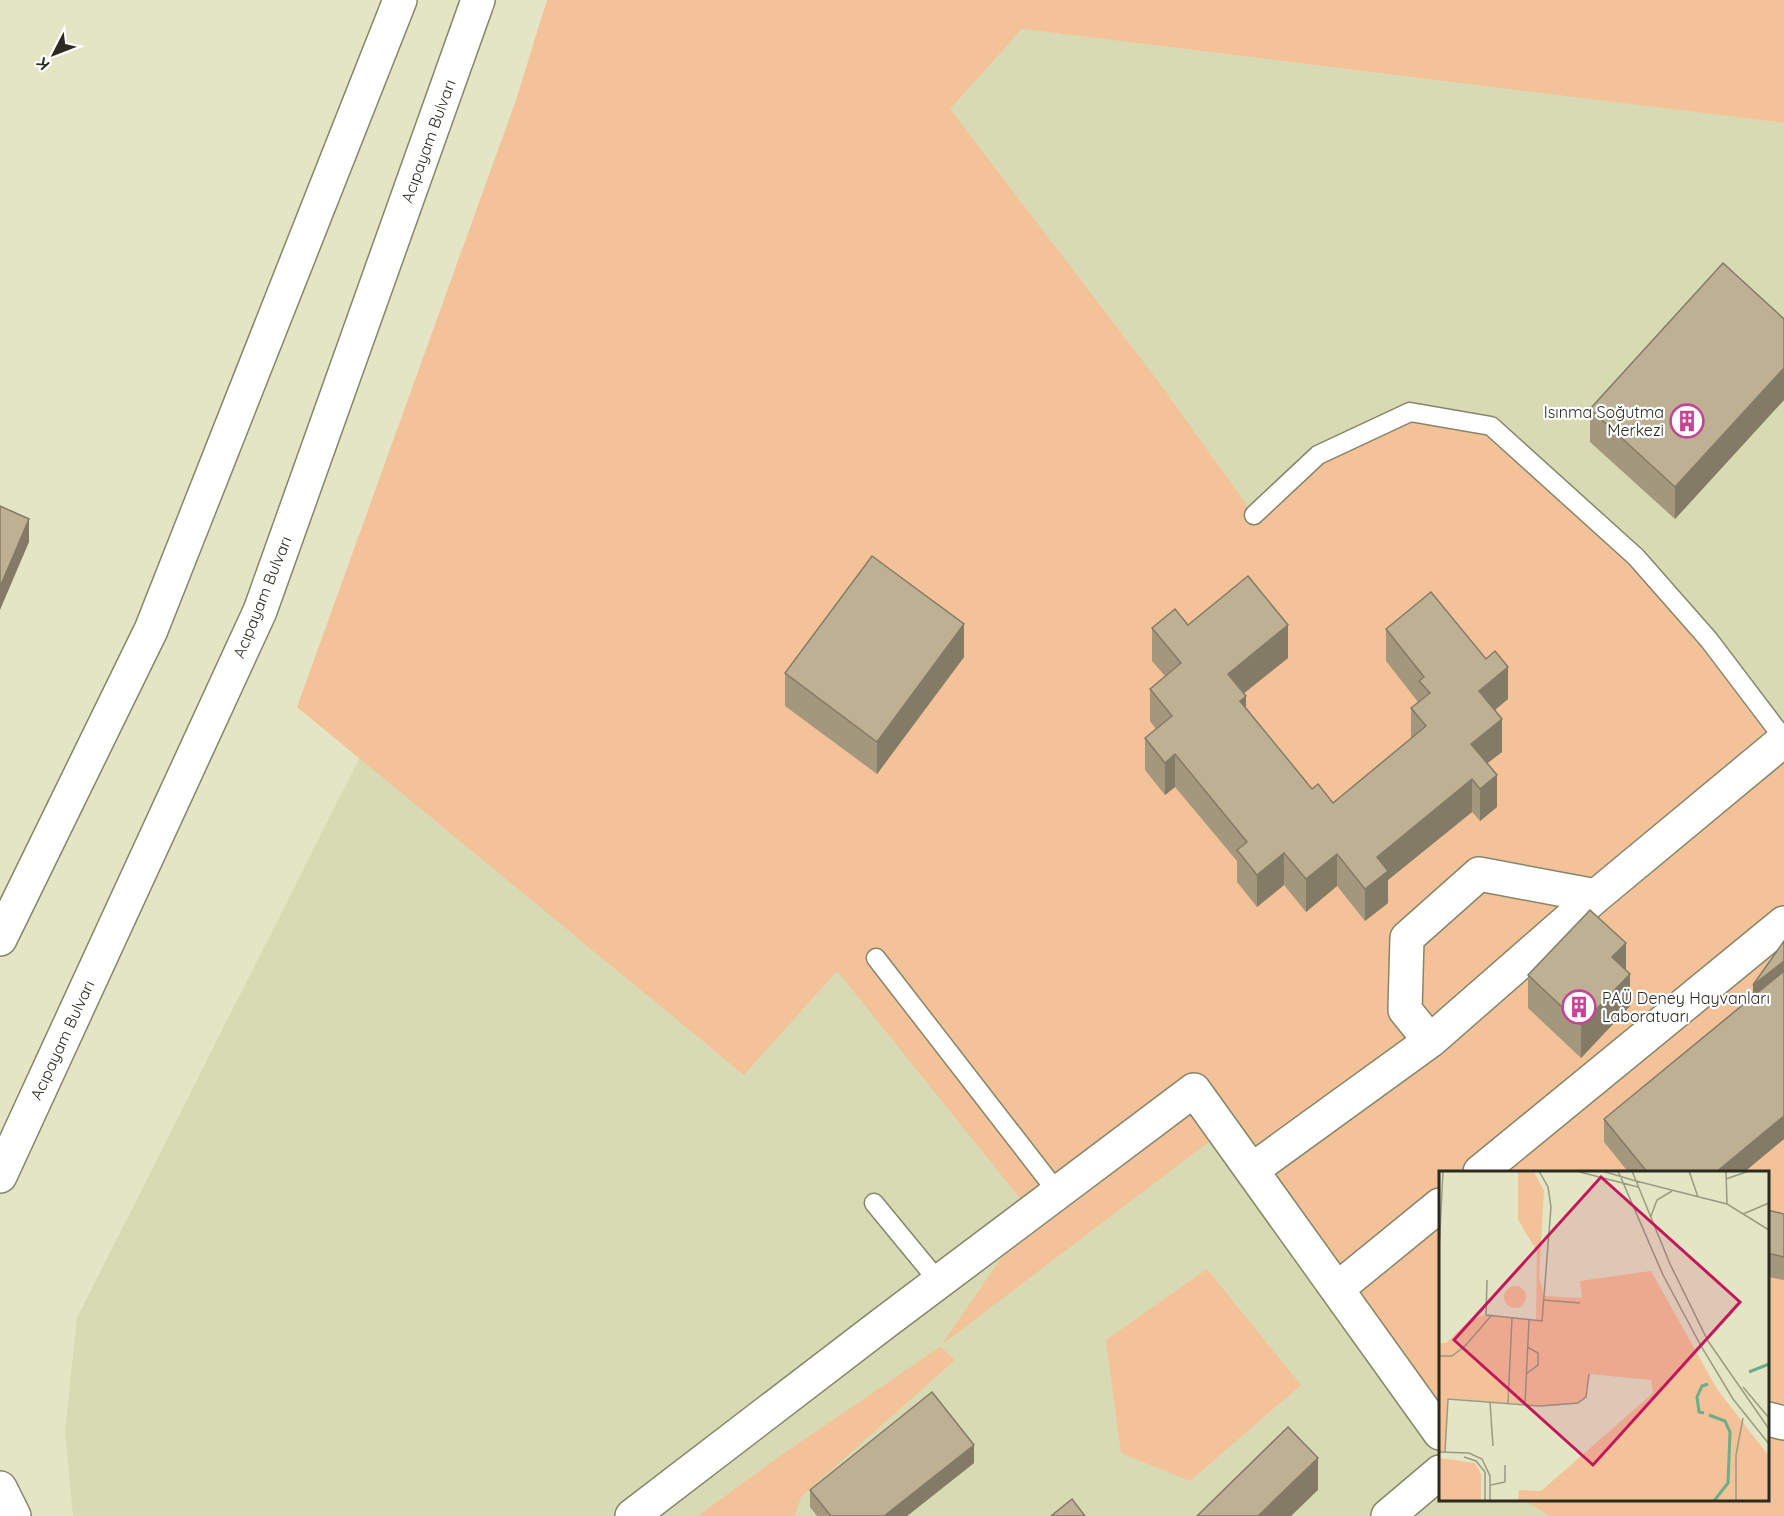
<svg xmlns="http://www.w3.org/2000/svg" width="1784" height="1516" viewBox="0 0 1784 1516" font-family="Quicksand,sans-serif">
<style>
.built{fill:#d8dab3;fill-rule:evenodd}
.green{fill:#f4c299}
.lines{fill:none;stroke-linecap:round;stroke-linejoin:round}
.service-casing{stroke:#858669;stroke-width:21}
.minor-casing{stroke:#858669;stroke-width:36}
.secondary-casing{stroke:#858669;stroke-width:36}
.primary-casing{stroke:#858669;stroke-width:36}
.service{stroke:#fff;stroke-width:18}
.minor{stroke:#fff;stroke-width:33}
.secondary{stroke:#fff;stroke-width:33}
.primary{stroke:#fff;stroke-width:33}
.wall{fill:#a3977e}
.shaded-wall{fill:#847b67}
.building{fill:#bdb093;stroke:#847b67;stroke-width:1.5}
.labels{text-anchor:middle;stroke-width:4.5;stroke-linejoin:round;paint-order:stroke}
.street-label{font-size:16px;fill:#2b2b1f;stroke:#fff}
.poi-label{font-size:16px;fill:#2b2b1f;stroke:#fff;text-anchor:end}
.inset-river{fill:none;stroke:#6bae89;stroke-width:3}
.inset-road{fill:none;stroke:#999b83;stroke-width:1.5}
.view{fill:#c2185b;fill-opacity:0.15;stroke:#c2185b;stroke-width:3}
.inset-edge{fill:none;stroke:#2b2b1f;stroke-width:3}
</style>
<rect width="100%" height="100%" fill="#e3e5c5"/>
<path class="built" d="M 1022,29 L 1784,123 L 1784,1516 L 73,1516 L 65,1432 L 77,1318 L 360,757 ZM 1440,1172 L 1768,1172 L 1768,1500 L 1440,1500 Z"/>
<path class="green" d="M 547,0 L 1784,0 L 1784,123 L 1022,29 L 950,109 L 1155,377 L 1254,515 L 1318,455 L 1410,412 L 1491,426 L 1637,557 L 1784,739 L 1784,1516 L 1550,1516 L 1524,1500 L 1768,1500 L 1768,1172 L 1440,1172 L 1440,1433 L 1223,1131 L 940,1346 L 955,1360 L 801,1497 L 795,1516 L 698,1516 L 777,1458 L 940,1347 L 1032,1213 L 837,971 L 744,1075 L 297,707 L 516,100 Z
M 1207,1269 L 1301,1385 L 1190,1481 L 1121,1453 L 1106,1340 Z"/>
<g class="lines">
<defs>
<path id="service" d="M 1254,515 L 1318,455 L 1410,412 L 1491,426 L 1636,557 L 1709,640 L 1784,739
M 876,958 L 1058,1193
M 874,1203 L 939,1282"/>
<path id="minor" d="M 1430,1041 L 1405,1010 L 1407,938 L 1479,874 L 1596,896
M 1252,1170 L 1430,1041 L 1596,896 L 1784,740
M 1480,1172 L 1784,923
M 1337,1289 L 1440,1205
M 1768,1419 L 1784,1423
M 632,1516 L 884,1323 L 1194,1090 L 1440,1433
M 1388,1516 L 1440,1472"/>
<path id="secondary" d="M 0,1488 L 14,1516"/>
<path id="primary" d="M 0,939 L 151,630 L 400,0
M 0,1176 L 260,611 L 478,0"/>
</defs>
<use href="#service" class="service-casing"/>
<use href="#minor" class="minor-casing"/>
<use href="#secondary" class="secondary-casing"/>
<use href="#primary" class="primary-casing"/>
<use href="#service" class="service"/>
<use href="#minor" class="minor"/>
<use href="#secondary" class="secondary"/>
<use href="#primary" class="primary"/>
</g>
<path class="wall" d="M 1784,319 L 1784,400 L 1675,519 L 1590,442 L 1590,409 Z
M 1188,625 L 1288,658 L 1244,693 L 1246,708 L 1312,789 L 1333,803 L 1411,739 L 1411,708 L 1418,702 L 1386,661 L 1386,629 L 1508,699 L 1495,710 L 1502,752 L 1487,763 L 1497,807 L 1480,821 L 1472,812 L 1388,880 L 1388,903 L 1365,921 L 1337,886 L 1306,912 L 1284,885 L 1257,907 L 1237,882 L 1237,861 L 1175,787 L 1165,795 L 1145,770 L 1145,738 L 1156,729 L 1150,721 L 1150,689 L 1165,676 L 1152,661 L 1152,628 Z
M 964,657 L 877,774 L 785,706 L 785,673 Z
M 1626,969 L 1630,1006 L 1581,1058 L 1528,1008 L 1528,975 Z
M 1753,996 L 1784,1139 L 1743,1173 L 1629,1173 L 1604,1142 L 1604,1119 Z
M 1767,1210 L 1784,1214 L 1784,1280 L 1767,1277 Z
M 974,1463 L 907,1516 L 817,1516 L 810,1507 L 810,1490 Z"/>
<path class="shaded-wall" d="M 1784,368 L 1784,400 L 1675,519 L 1675,487 Z
M 29,519 L 29,542 L 0,610 L 0,587 Z
M 964,624 L 964,657 L 877,774 L 877,742 Z
M 1288,625 L 1288,658 L 1228,706 L 1228,674 Z
M 1508,667 L 1508,699 L 1479,723 L 1479,691 Z
M 1246,696 L 1246,729 L 1240,701 Z
M 1502,719 L 1502,752 L 1471,776 L 1471,744 Z
M 1175,754 L 1175,787 L 1165,795 L 1165,763 Z
M 1497,775 L 1497,807 L 1480,821 L 1480,789 Z
M 1472,779 L 1472,812 L 1388,880 L 1388,903 L 1365,921 L 1365,889 L 1377,857 Z
M 1284,853 L 1284,885 L 1257,907 L 1257,875 Z
M 1337,854 L 1337,886 L 1306,912 L 1306,879 Z
M 1626,943 L 1626,976 L 1612,957 Z
M 1784,961 L 1784,993 L 1753,1018 L 1753,985 Z
M 1630,974 L 1630,1006 L 1581,1058 L 1581,1025 Z
M 1784,1116 L 1784,1139 L 1743,1173 L 1715,1173 Z
M 974,1445 L 974,1463 L 907,1516 L 884,1516 Z
M 1318,1458 L 1318,1490 L 1291,1516 L 1258,1516 Z"/>
<path class="building" d="M 1723,263 L 1784,319 L 1784,368 L 1675,487 L 1590,409 Z
M 0,506 L 29,519 L 0,587 Z
M 872,556 L 964,624 L 877,742 L 785,673 Z
M 1248,576 L 1288,625 L 1228,674 L 1246,696 L 1240,701 L 1312,789 L 1318,784 L 1333,803 L 1426,726 L 1411,708 L 1430,693 L 1419,681 L 1424,677 L 1386,629 L 1431,592 L 1486,659 L 1495,651 L 1508,667 L 1479,691 L 1502,719 L 1471,744 L 1497,775 L 1480,789 L 1472,779 L 1377,857 L 1388,871 L 1365,889 L 1337,854 L 1306,879 L 1284,853 L 1257,875 L 1237,850 L 1247,842 L 1175,754 L 1165,763 L 1145,738 L 1172,716 L 1150,689 L 1181,663 L 1152,628 L 1175,609 L 1188,625 Z
M 1590,910 L 1626,943 L 1612,957 L 1630,974 L 1581,1025 L 1528,975 Z
M 1784,941 L 1784,961 L 1753,985 Z
M 1784,971 L 1784,1116 L 1715,1173 L 1648,1173 L 1604,1119 Z
M 1767,1210 L 1784,1214 L 1784,1257 L 1767,1253 Z
M 932,1392 L 974,1445 L 884,1516 L 831,1516 L 810,1490 Z
M 1288,1427 L 1318,1458 L 1258,1516 L 1197,1516 Z
M 1072,1499 L 1085,1516 L 1051,1516 Z"/>
<defs>
<symbol id="building-ring" viewBox="-11 -11 22 22"><circle r="9.5" fill="#fff" stroke="#c34593" stroke-width="1.5"/><path d="M-4-6H4V6H1V3H-1V6H-4ZM-2.5-4.3h1.7v1.8h-1.7ZM.8-4.3h1.7v1.8H.8ZM-2.5-1h1.7V.8h-1.7ZM.8-1h1.7V.8H.8Z" fill="#c34593"/></symbol>
</defs>
<g fill-rule="evenodd">
<use href="#building-ring" x="1668" y="402" width="38" height="38"/>
<use href="#building-ring" x="1560" y="988" width="38" height="38"/>
</g>
<g class="labels">
<g class="street-label">
<text transform="translate(428 141) rotate(-70)" y="6">Acıpayam Bulvarı</text>
<text transform="translate(262 597) rotate(-68)" y="6">Acıpayam Bulvarı</text>
<text transform="translate(62 1040) rotate(-65)" y="6">Acıpayam Bulvarı</text>
</g>
<g class="poi-label">
<text x="1664" y="418">Isınma Soğutma<tspan x="1664" dy="18">Merkezi</tspan></text>
<text x="1602" y="1004" text-anchor="start">PAÜ Deney Hayvanları<tspan x="1602" dy="18">Laboratuarı</tspan></text>
</g>
</g>
<g transform="translate(1439 1171)">
<rect width="330" height="330" fill="#e3e5c5"/>
<path d="M 79,0 L 95,1 L 105,20 L 100,106 L 105,125 L 143,127 L 141,110 L 212,100 L 278,218 L 330,285 L 330,330 L 79,330 L 80,319 L 102,320 L 214,222 L 212,209 L 151,203 L 147,226 L 139,232 L 115,235 L 9,228 L 6,281 L 0,281 L 0,172 L 7,172 L 32,148 L 47,144 L 97,149 L 98,81 L 79,48 ZM65 126a11 11 0 1 1 22 0a11 11 0 1 1-22 0ZM 0,287 L 36,292 L 42,303 L 42,330 L 0,330 Z" fill="#f4c299"/>
<path class="inset-river" d="M 310,201 L 330,193M 265,242 L 260,241 L 258,226 L 263,215 L 269,213M 270,244 L 286,250 L 291,261 L 289,312 L 275,330"/>
<path class="inset-road" d="M 137,0 L 199,16M 163,0 L 197,10M 179,0 L 224,104 L 262,175 L 294,228 L 330,273M 193,0 L 231,93 L 269,170 L 330,258M 250,0 L 259,26M 287,0 L 288,33M 287,8 L 310,0M 197,10 L 288,33 L 330,59M 304,43 L 330,32M 212,45 L 218,29 L 233,20M 0,80 L 4,0M 48,109 L 47,144 L 103,150 L 112,36 L 109,16 L 100,0M 104,129 L 141,132M 0,185 L 13,185 L 26,175 L 52,145M 87,203 L 99,194 L 99,182 L 88,176M 304,216 L 330,247M 51,231 L 54,275M 69,232 L 73,147M 86,233 L 90,149M 0,281 L 30,282 L 43,288 L 51,305 L 51,330M 6,281 L 9,228 L 101,235 L 139,232 L 147,226 L 150,203M 25,286 L 37,290 L 46,301 L 46,330M 52,314 L 66,311 L 66,294M 297,330 L 297,284 L 304,247"/>
<path class="view" d="M 162,6 L 301,131 L 154,294 L 15,169 Z"/>
<rect width="330" height="330" class="inset-edge"/>
</g>
<g transform="translate(54 54) rotate(228)" stroke="#ffffff" stroke-width="4.5" paint-order="stroke">
<path d="M0-4.5L10 22L0 15L-10 22Z" fill="#2b2b1f"/>
<text y="-9" font-size="16" font-weight="bold" text-anchor="middle" fill="#2b2b1f">K</text>
</g>
</svg>
